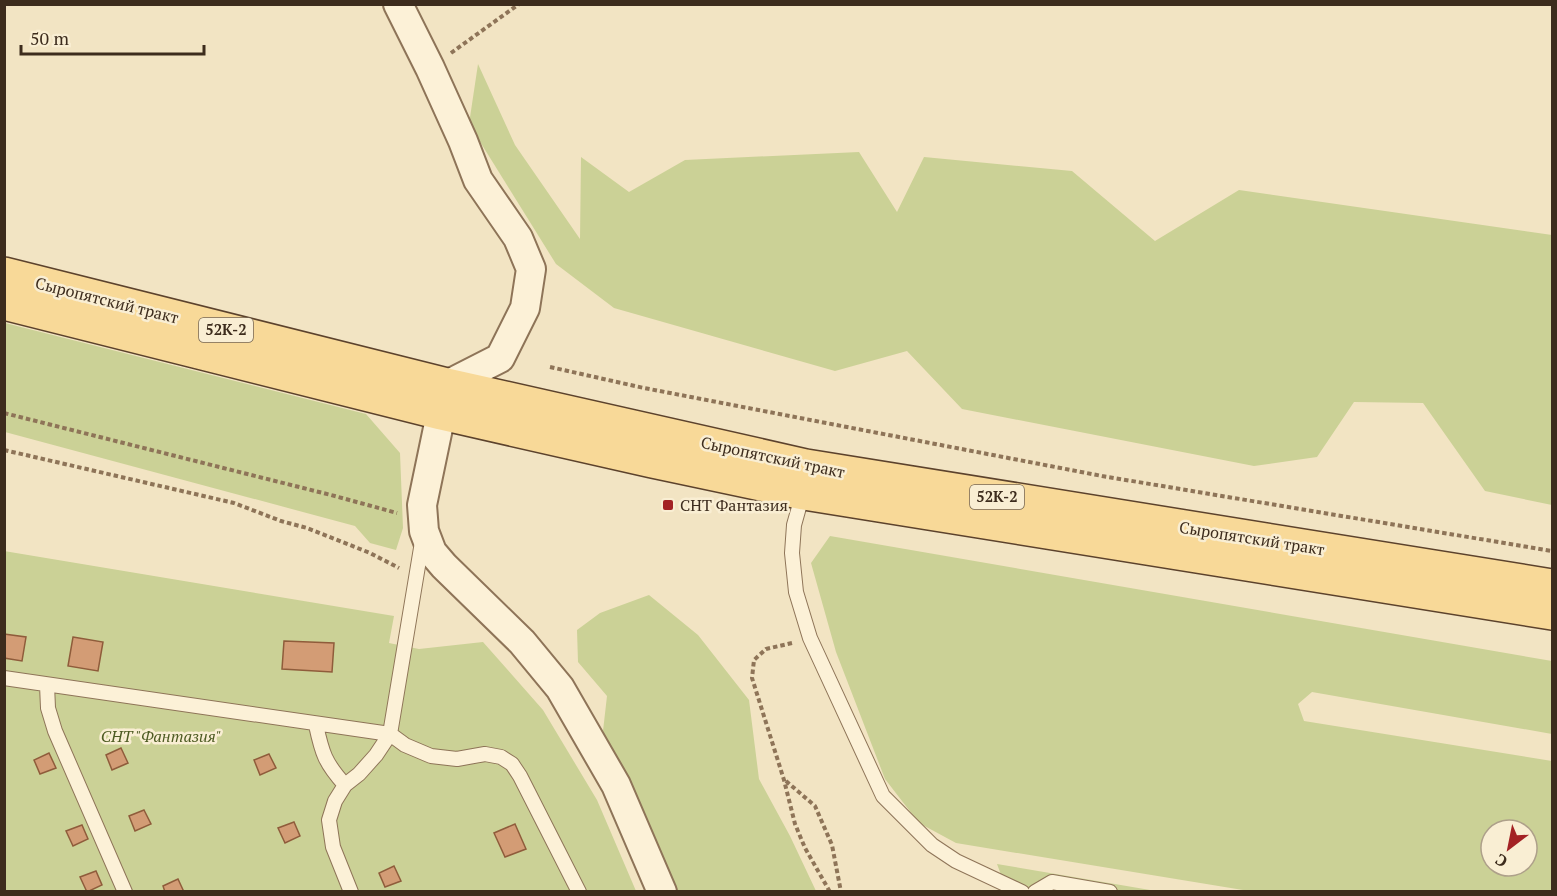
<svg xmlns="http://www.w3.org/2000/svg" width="1557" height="896" viewBox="0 0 1557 896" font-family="'PT Serif',serif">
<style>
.green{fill:#cbd196;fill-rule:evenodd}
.building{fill:#d39c75;stroke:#8f5c3b;stroke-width:1.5}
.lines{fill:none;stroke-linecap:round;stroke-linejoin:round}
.service-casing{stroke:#8e7458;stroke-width:16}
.minor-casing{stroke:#8e7458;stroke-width:32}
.primary-casing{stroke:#5c422c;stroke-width:36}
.path{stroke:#8e7458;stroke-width:4;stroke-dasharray:4.5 3;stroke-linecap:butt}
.service{stroke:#fcf1d7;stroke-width:14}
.minor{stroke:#fcf1d7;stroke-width:28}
.primary{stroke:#f8d998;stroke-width:33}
.poi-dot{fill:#a32224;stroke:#f9eed3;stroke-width:2}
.labels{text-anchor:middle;stroke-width:5;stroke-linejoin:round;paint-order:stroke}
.shield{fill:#f9eed3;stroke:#756654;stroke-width:1.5}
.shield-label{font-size:15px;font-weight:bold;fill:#3d2c1d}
.street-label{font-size:16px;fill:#3d2c1d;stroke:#f9eed3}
.poi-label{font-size:16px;fill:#3d2c1d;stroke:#f9eed3;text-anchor:start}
.park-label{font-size:16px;font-style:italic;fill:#4d5b22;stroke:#f9eed3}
</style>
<rect width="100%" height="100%" fill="#f2e4c3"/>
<path class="green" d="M 478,64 L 515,145 L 580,239 L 581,157 L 629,192 L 685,160 L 859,152 L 897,212 L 924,157 L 1072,171 L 1155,241 L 1239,190 L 1552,235 L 1552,505 L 1485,491 L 1423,403 L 1354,402 L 1317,457 L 1254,466 L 962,409 L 907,351 L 835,371 L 614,308 L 556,264 L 469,124 Z
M 5,323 L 366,414 L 400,453 L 403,528 L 396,550 L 370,543 L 355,526 L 5,432 Z
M 830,536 L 1552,661 L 1552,734 L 1312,692 L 1298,704 L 1304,721 L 1552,761 L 1552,891 L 1249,891 L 956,843 L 919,823 L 885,779 L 836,652 L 811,563 ZM 1491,830 L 1527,830 L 1527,866 L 1491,866 Z
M 4,551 L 394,616 L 389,643 L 419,649 L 483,642 L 543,710 L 597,800 L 636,891 L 5,891 Z
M 649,595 L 698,635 L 749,700 L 759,779 L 790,836 L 816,891 L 674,891 L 603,731 L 607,696 L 578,662 L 577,630 L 600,613 Z
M 997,864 L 1156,891 L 1007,891 Z"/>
<path class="building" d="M 4,634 L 26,637 L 22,661 L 4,658 Z
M 73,637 L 103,642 L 98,671 L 68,666 Z
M 284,641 L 334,643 L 332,672 L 282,669 Z
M 121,748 L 128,763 L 112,770 L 106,755 Z
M 49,753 L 56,768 L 40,774 L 34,760 Z
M 269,754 L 276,768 L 260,775 L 254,760 Z
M 144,810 L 151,824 L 135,831 L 129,816 Z
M 294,822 L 300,836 L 285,843 L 278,828 Z
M 515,824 L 526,849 L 505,857 L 494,833 Z
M 82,825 L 88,839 L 73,846 L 66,831 Z
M 394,866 L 401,881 L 385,887 L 379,873 Z
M 96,871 L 102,885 L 87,892 L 80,877 Z
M 178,879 L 184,892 L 165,892 L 163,886 Z"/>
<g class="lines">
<defs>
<path id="service" d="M 803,493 L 794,525 L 792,553 L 796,592 L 810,638 L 883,796 L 932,845 L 956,861 L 1022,892
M 4,678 L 390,734 L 405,745 L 431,756 L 457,759 L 485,754 L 501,757 L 512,764 L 520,776 L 579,892
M 47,685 L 48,708 L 55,731 L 125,892
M 316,725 C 322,753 325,763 345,785
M 351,892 L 333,847 L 329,820 L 335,801 L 345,785 L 359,774 L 376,755 L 390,734 L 422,542
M 1035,892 L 1052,882 L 1110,892"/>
<path id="minor" d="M 398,4 L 430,68 L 463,141 L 478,180 L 518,238 L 531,269 L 525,308 L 500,358 L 447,385 L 422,505 L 424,531 L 432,552 L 444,566 L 522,642 L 560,688 L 616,785 L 662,892"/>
<path id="primary" d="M 4,274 L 447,385 L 806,466 L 1552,586
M 4,303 L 441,413 L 652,461 L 804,493 L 1552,613"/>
</defs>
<use href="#service" class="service-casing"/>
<use href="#minor" class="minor-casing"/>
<use href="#primary" class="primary-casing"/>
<path class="path" d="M 451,53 L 519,4
M 550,367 L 644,388 L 1102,476 L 1552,551
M 4,413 L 331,495 L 397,513
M 4,450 L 234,503 L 281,521 L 307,528 L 370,553 L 399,568
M 792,643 L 766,649 L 754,660 L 752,678 L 784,780 L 795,824 L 805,848 L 830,892
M 786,781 L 815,806 L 832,845 L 841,892"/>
<use href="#service" class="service"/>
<use href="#minor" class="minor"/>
<use href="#primary" class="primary"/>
</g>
<rect class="poi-dot" x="662" y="499" width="12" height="12" rx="3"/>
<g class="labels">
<g class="shield">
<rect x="199" y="318" width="54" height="24" rx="4.5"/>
<rect x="970" y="485" width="54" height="24" rx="4.5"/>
</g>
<g class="shield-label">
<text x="226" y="335">52К-2</text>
<text x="997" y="502">52К-2</text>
</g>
<g class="street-label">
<text transform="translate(107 300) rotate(14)" y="6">Сыропятский тракт</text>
<text transform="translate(773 457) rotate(12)" y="6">Сыропятский тракт</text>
<text transform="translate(1252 538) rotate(9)" y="6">Сыропятский тракт</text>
</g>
<g class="poi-label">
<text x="680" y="511">СНТ Фантазия</text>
</g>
<g class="park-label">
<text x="161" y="742">СНТ "Фантазия"</text>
</g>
</g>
<rect width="1557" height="896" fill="none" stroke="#3d2c1d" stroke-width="12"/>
<g transform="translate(1509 848) rotate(212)"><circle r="28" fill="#f9eed3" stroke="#aea08a" stroke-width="1.5"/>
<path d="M0-4.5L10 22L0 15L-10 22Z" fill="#a32224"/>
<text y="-9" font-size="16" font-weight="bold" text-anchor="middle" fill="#3d2c1d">С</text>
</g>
<path d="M21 45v9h183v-9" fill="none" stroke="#3d2c1d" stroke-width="3"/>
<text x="30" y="45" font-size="18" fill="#3d2c1d" stroke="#f9eed3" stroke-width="4.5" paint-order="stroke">50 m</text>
</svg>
